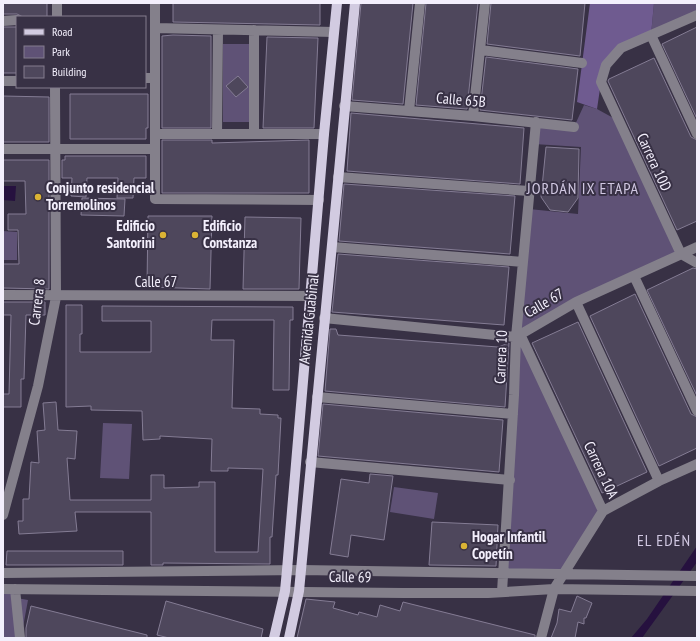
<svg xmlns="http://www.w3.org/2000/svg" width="700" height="641" viewBox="0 0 700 641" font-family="'PT Sans Narrow',sans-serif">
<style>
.green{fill:#5f5276}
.forest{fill:#6f5b90}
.water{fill:#26113f}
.building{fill:#4e475c;stroke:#847c94}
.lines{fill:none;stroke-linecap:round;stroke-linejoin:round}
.minor{stroke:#84808b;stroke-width:10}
.major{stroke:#d2cbe1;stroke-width:10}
.poi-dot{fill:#dab334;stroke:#383145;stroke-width:1.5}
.labels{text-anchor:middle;stroke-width:4;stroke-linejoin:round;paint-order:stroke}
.street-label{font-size:15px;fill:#f3effc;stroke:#383145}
.poi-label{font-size:15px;font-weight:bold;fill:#f3effc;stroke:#383145;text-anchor:start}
.neighbourhood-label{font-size:16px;letter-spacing:1px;fill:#d1c8e2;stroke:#383145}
</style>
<rect width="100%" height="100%" fill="#383145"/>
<path class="green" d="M 654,3 L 697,3 L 697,14 L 651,35 Z
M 223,44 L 252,44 L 252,122 L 223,122 Z
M 584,105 L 597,109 L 617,120 L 681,254 L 521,334 L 603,511 L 561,575 L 504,572 L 529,209 L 578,214 L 581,147 L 534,144 L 536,122 L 574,127 Z
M 3,231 L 17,232 L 17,260 L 3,260 Z
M 103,423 L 132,424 L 129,479 L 100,478 Z
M 394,487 L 438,493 L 434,519 L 390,512 Z
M 3,592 L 12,592 L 17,598 L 28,600 L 21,638 L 3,638 Z"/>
<path class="forest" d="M 590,3 L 654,3 L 651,35 L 621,48 L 601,82 L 597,109 L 577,102 Z"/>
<path class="water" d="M 3,186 L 16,186 L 15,201 L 3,200 Z
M 697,546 L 697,562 L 642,638 L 631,638 L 647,619 Z"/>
<path class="building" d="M 3,3 L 47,3 L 47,17 L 23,17 L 17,14 L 3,14 Z
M 173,3 L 320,3 L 320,25 L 173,22 Z
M 361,3 L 413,3 L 403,104 L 352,100 Z
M 426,3 L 478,3 L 467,109 L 416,105 Z
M 491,3 L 585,3 L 580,56 L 487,44 Z
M 3,27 L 17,27 L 17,73 L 3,73 Z
M 697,27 L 697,119 L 662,44 Z
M 173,35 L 211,36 L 211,128 L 162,128 L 162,36 Z
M 267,37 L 318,38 L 314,128 L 263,128 Z
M 486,57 L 578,69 L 572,120 L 480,110 Z
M 654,58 L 691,137 L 697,140 L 697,221 L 677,230 L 608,81 L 609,79 Z
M 238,76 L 248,87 L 236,97 L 226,86 Z
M 70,94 L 148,94 L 148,128 L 146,128 L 146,139 L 70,139 Z
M 3,96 L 49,97 L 49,142 L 3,142 Z
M 351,113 L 524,128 L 520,184 L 347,171 Z
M 162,140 L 212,140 L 212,143 L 309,140 L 309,193 L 162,193 Z
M 546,147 L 579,149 L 578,198 L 568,212 L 550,210 L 541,197 Z
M 65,156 L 146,156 L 146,178 L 134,178 L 133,198 L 117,198 L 118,178 L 87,178 L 86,197 L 71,196 L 72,178 L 62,178 L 62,160 L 65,160 Z
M 3,160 L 49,160 L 49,289 L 3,288 L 3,264 L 19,264 L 18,230 L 8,230 L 8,214 L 26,214 L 25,181 L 3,181 Z
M 344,184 L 515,196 L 510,254 L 339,241 Z
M 82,198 L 125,199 L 124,216 L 81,215 Z
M 148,216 L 212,216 L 210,289 L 147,287 Z
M 245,217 L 301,218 L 299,289 L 243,289 Z
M 338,254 L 509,267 L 504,325 L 332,312 Z
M 693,268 L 697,269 L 697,396 L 647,290 Z
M 635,294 L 691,414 L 697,417 L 697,448 L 659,466 L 590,316 Z
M 3,302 L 45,302 L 45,315 L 26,315 L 24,379 L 21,379 L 21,407 L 3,407 L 3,394 L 9,394 L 11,315 L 3,315 Z
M 66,305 L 82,305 L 82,334 L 80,334 L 80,352 L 151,352 L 151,321 L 102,321 L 102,306 L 293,307 L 293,320 L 290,320 L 289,390 L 273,390 L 274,320 L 212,320 L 211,340 L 234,340 L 232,408 L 260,409 L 260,414 L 278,415 L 278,418 L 281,418 L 278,475 L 276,475 L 272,537 L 270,537 L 270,564 L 163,563 L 163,565 L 151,565 L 151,512 L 75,512 L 77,531 L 19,534 L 18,521 L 23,521 L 23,499 L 29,499 L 31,462 L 39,463 L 37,431 L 45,430 L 43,403 L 56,402 L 58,430 L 77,431 L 75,459 L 67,458 L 70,500 L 151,500 L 151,475 L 164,475 L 164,488 L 199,487 L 199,482 L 215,482 L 215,552 L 258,552 L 263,469 L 228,468 L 228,471 L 211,471 L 212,439 L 160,436 L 160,439 L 143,440 L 142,411 L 91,410 L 91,406 L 66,407 Z
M 578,322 L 647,472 L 602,493 L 532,343 Z
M 330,329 L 336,329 L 338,335 L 498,347 L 509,343 L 505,407 L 325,391 Z
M 323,404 L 503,420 L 499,472 L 318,456 Z
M 370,474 L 393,476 L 384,540 L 351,535 L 348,557 L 330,554 L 341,479 L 369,483 Z
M 432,522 L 498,525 L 496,566 L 429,565 Z
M 7,551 L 123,551 L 123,565 L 6,565 Z
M 577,596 L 592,603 L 586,618 L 584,618 L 584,624 L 578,622 L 575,638 L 551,638 L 557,623 L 559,609 L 571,612 Z
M 306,599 L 335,602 L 333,608 L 358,615 L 359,612 L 377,617 L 380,605 L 400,611 L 403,602 L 535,635 L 535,638 L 297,638 Z
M 166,601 L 263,629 L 261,638 L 169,638 L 157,635 Z
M 31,606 L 147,635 L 147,638 L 26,638 L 26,628 Z"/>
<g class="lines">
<path class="minor" d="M 155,3 L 155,199 L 319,200
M 697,15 L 621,48 L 606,65 L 601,82 L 681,254 L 697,263
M 57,17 L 57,3
M 3,21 L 17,20
M 155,28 L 334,32
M 651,35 L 697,134
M 481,50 L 582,63
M 145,78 L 155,78
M 3,81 L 17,81
M 344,106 L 473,116 L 574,127
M 409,111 L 420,3
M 473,116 L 485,3
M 155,134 L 324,134
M 217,134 L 218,30
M 254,134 L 254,30
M 3,149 L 155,149
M 338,177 L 529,191
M 332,247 L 523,262
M 634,276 L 697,411
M 3,295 L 310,296
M 576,302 L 659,481
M 324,318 L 516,337 L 576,302 L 697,247
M 520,334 L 603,511
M 317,397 L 513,414
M 310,462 L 510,480
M 3,515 L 38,386 L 56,297 L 55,87
M 3,573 L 301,570 L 697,576
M 3,589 L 403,593 L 488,593 L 554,589 L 697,591
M 15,589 L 20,638
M 502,592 L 514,395 L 516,337 L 536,122
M 541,638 L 554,589 L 603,511 L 659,481 L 697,464"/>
<path class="major" d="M 274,638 L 285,591 L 287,570 L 324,134 L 337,3
M 289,638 L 299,591 L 355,3"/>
</g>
<g class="poi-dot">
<circle cx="38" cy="197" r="4"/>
<circle cx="163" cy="235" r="4"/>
<circle cx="195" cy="235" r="4"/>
<circle cx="464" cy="546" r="4"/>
</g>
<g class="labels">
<g class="street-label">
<text transform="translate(461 100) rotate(5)" y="5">Calle 65B</text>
<text transform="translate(654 162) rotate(65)" y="5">Carrera 10D</text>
<text x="156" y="287">Calle 67</text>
<text transform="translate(37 302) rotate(-83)" y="5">Carrera 8</text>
<text transform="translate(544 303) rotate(-30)" y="5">Calle 67</text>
<text transform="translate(309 319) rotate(-84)" y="5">Avenida Guabinal</text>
<text transform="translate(501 357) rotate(-88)" y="5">Carrera 10</text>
<text transform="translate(601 470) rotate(65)" y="5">Carrera 10A</text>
<text transform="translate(350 577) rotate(1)" y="5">Calle 69</text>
</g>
<g class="poi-label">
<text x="46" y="193">Conjunto residencial<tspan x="46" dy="17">Torremolinos</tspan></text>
<text x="155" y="231" text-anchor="end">Edificio<tspan x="155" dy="17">Santorini</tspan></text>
<text x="203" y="231">Edificio<tspan x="203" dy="17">Constanza</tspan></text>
<text x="472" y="542">Hogar Infantil<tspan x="472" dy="17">Copetín</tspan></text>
</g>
<g class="neighbourhood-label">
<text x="583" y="194">JORDÁN IX ETAPA</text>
<text x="664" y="546">EL EDÉN</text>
</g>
</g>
<rect width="700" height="641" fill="none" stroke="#f3effc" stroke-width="8"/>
<rect x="16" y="16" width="130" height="72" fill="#383145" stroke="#837d8e"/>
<rect x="24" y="29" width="20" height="6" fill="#d2cbe1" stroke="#837d8e"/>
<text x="52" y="36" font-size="12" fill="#f3effc">Road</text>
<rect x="24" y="46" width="20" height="12" fill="#5f5276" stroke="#837d8e"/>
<text x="52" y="56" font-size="12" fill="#f3effc">Park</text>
<rect x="24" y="66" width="20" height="12" fill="#4e475c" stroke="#837d8e"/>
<text x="52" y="76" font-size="12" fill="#f3effc">Building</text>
</svg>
